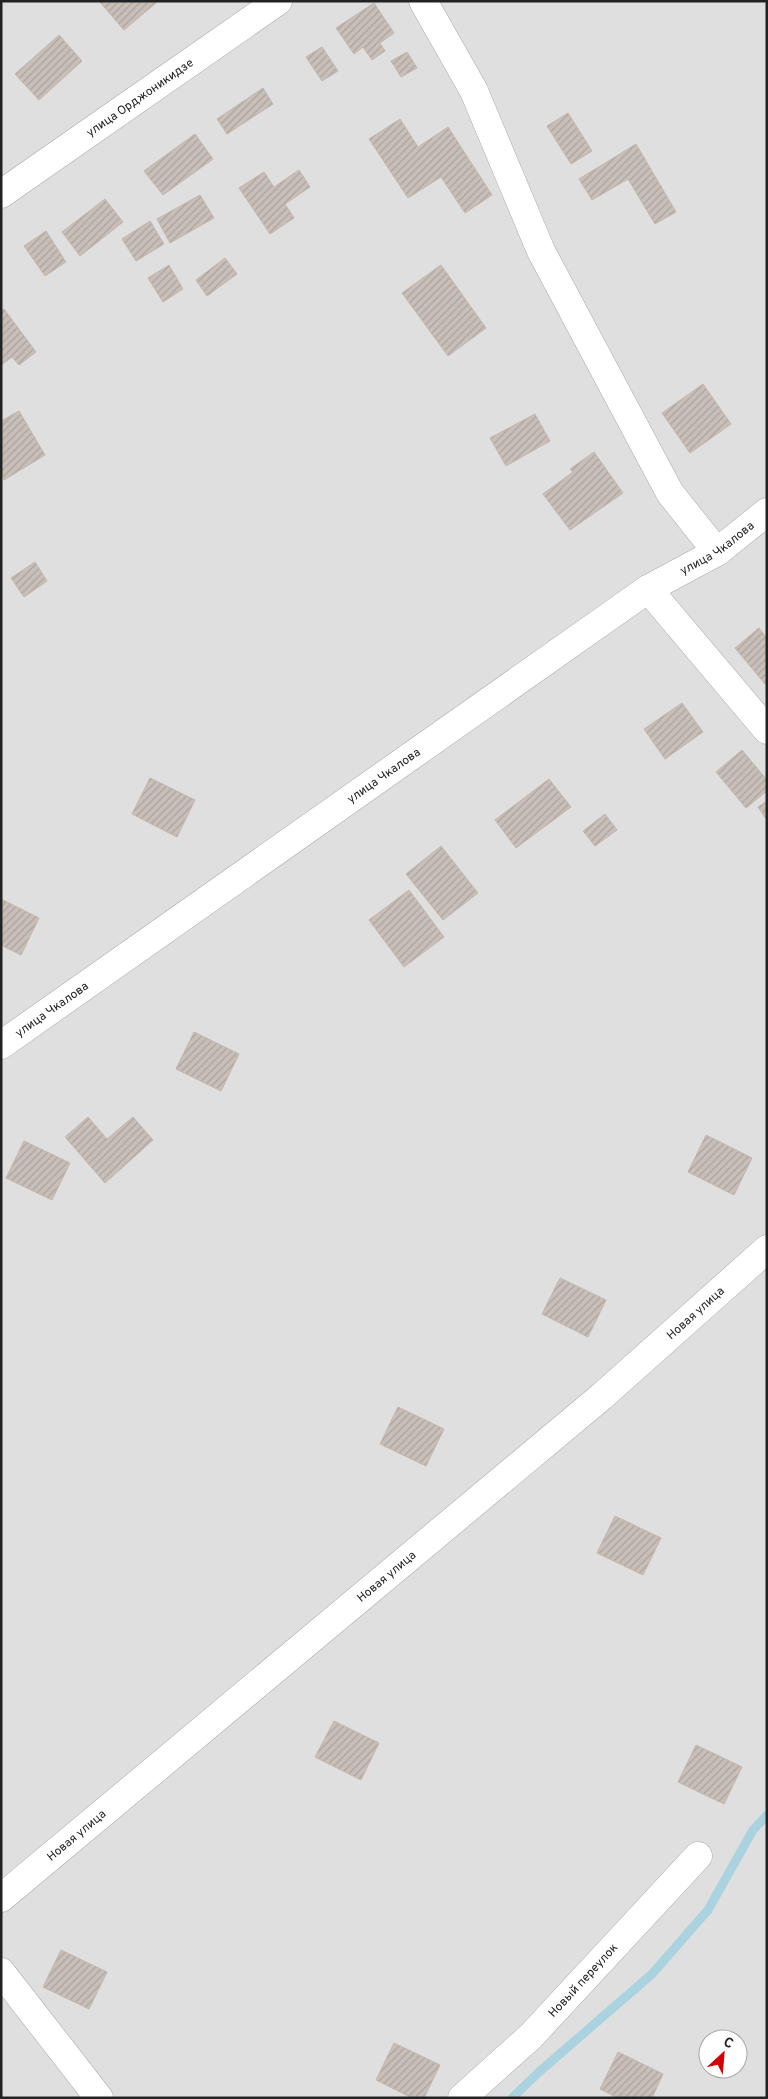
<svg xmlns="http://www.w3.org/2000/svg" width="768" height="2099" viewBox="0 0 768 2099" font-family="Overpass,sans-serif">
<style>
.residential{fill:#e0dfdf;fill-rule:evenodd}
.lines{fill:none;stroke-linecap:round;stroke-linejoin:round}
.stream{stroke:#aad3df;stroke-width:9}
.building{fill:url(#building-hatch);stroke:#c4b6ab}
.minor-casing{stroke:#a9a9a9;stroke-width:29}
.minor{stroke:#fff;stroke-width:28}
.labels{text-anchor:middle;stroke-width:4;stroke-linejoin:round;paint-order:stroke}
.street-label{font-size:12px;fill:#222;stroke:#fff}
</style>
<defs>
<pattern id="building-hatch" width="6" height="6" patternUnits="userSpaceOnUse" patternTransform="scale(1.25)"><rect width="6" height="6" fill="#c7bfb8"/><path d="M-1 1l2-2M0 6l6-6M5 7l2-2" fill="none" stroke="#aba49e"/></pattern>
</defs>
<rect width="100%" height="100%" fill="#f2efe9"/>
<path class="residential" d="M 1,1 L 767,1 L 767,2098 L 1,2098 ZM 708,2039 L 738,2039 L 738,2069 L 708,2069 Z"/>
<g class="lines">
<path class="stream" d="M 512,2098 L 539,2072 L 652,1974 L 708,1910 L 753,1830 L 767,1815"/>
</g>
<path class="building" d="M 99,1 L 156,1 L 157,2 L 124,30 Z
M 374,3 L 394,33 L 380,43 L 385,51 L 372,60 L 363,47 L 354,54 L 336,28 Z
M 59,35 L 82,61 L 39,100 L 15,74 Z
M 322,47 L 338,71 L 322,81 L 306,57 Z
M 407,52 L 417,68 L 401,77 L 391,61 Z
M 263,88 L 273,104 L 227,134 L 217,119 Z
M 568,113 L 592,151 L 571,164 L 547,126 Z
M 400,119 L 418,147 L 448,127 L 492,195 L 465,213 L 441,177 L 408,198 L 369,139 Z
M 195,134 L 213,159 L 163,195 L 144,171 Z
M 636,144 L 676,212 L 655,224 L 628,179 L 592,200 L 579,179 Z
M 299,170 L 310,187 L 285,204 L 294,218 L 270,234 L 239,188 L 264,172 L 274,187 Z
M 200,195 L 214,218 L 170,243 L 157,219 Z
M 105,199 L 123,222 L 80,256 L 62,232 Z
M 150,221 L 164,244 L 136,261 L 122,239 Z
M 46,231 L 66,262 L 45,276 L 24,246 Z
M 225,258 L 237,274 L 207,296 L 196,280 Z
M 169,265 L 183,289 L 163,302 L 148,278 Z
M 441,265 L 486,328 L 448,356 L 402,293 Z
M 4,309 L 36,352 L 19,365 L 12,357 L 1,365 L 1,311 Z
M 703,384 L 731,424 L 690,453 L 662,413 Z
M 19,411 L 45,455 L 4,480 L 1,474 L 1,421 Z
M 535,414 L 550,441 L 506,466 L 490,438 Z
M 594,452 L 623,493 L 570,530 L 543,494 L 573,472 L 570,469 Z
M 35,562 L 47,581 L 24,597 L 11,578 Z
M 759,628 L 767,638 L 767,683 L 765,684 L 735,648 Z
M 682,703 L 703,732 L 665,759 L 644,729 Z
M 742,750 L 767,780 L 767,791 L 746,808 L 716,772 Z
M 150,778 L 195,800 L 177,837 L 132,814 Z
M 549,779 L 571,807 L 516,848 L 495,820 Z
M 767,801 L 767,820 L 758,807 Z
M 605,814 L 617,830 L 595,846 L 583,831 Z
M 441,846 L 478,893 L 443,920 L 406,874 Z
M 409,890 L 444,937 L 404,967 L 369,920 Z
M 1,899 L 39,918 L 21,955 L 1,945 Z
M 194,1032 L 239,1054 L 221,1091 L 176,1069 Z
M 88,1117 L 107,1139 L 133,1117 L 153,1140 L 105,1183 L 65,1137 Z
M 706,1135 L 752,1158 L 734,1195 L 688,1172 Z
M 24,1141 L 70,1163 L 52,1200 L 6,1178 Z
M 560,1278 L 606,1300 L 588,1337 L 542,1314 Z
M 398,1407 L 444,1429 L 426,1466 L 380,1444 Z
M 615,1516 L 661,1538 L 643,1575 L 597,1553 Z
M 334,1721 L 379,1743 L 361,1780 L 315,1757 Z
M 696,1745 L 742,1767 L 724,1804 L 678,1782 Z
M 61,1950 L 107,1972 L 89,2009 L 43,1987 Z
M 394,2043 L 440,2065 L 424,2098 L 412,2098 L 376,2080 Z
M 618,2052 L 663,2074 L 652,2098 L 618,2098 L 600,2089 Z"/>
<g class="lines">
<defs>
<g id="minor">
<path d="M 423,1 L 474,91 L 541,251 L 670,493 L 717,552"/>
<path id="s1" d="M 1,194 L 278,1"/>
<path d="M 648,589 L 767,730"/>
<path id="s2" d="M 1,1045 L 648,589 L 717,552 L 767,512"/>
<path id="s3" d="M 1,1898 L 601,1397 L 767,1249"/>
<path d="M 1,1972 L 99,2098"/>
<path id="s4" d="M 462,2098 L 531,2036 L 698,1856"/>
</g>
</defs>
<use href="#minor" class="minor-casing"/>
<use href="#minor" class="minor"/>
</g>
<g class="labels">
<g class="street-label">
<text dy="4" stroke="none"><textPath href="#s1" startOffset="169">улица Орджоникидзе</textPath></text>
<text dy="4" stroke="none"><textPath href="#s2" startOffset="872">улица Чкалова</textPath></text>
<text dy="4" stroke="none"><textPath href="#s2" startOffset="468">улица Чкалова</textPath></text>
<text dy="4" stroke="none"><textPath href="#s2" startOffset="62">улица Чкалова</textPath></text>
<text dy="4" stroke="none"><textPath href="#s3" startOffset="908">Новая улица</textPath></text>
<text dy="4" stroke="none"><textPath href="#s3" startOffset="502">Новая улица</textPath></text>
<text dy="4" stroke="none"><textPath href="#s3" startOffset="98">Новая улица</textPath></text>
<text dy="4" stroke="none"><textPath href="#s4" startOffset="169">Новый переулок</textPath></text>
</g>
</g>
<rect width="768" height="2099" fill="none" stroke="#222222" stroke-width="5"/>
<g transform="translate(723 2054) rotate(26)"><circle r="24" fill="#ffffff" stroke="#a7a7a7"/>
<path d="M0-4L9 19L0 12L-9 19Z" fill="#d40000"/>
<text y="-8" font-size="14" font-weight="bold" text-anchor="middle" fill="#222222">С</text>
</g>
</svg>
